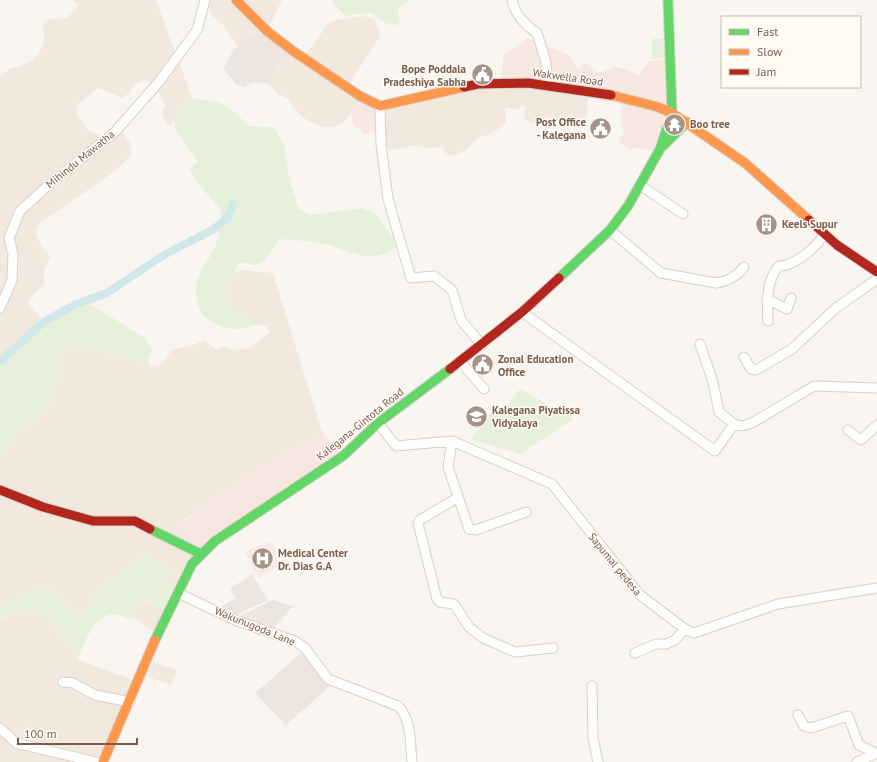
<svg xmlns="http://www.w3.org/2000/svg" width="877" height="762" viewBox="0 0 877 762" font-family="'PT Sans',sans-serif">
<style>
.residential{fill:#f2e8de}
.commercial{fill:#f6e8e1}
.industrial{fill:#ede5e0}
.medical{fill:#fae9e9}
.green{fill:#e7f0db}
.lines{fill:none;stroke-linecap:round;stroke-linejoin:round}
.canal{stroke:#d0e8ea;stroke-width:8}
.street-casing{stroke:#d7d1cb;stroke-width:11}
.fast-casing{stroke:#d9d2cb;stroke-width:11}
.slow-casing{stroke:#d9d2cb;stroke-width:11}
.jam-casing{stroke:#d9d2cb;stroke-width:11}
.street{stroke:#fefefd;stroke-width:9}
.fast{stroke:#63d668;stroke-width:9}
.slow{stroke:#ff974d;stroke-width:9}
.jam{stroke:#b3261e;stroke-width:9}
.labels{text-anchor:middle;stroke-width:3;stroke-linejoin:round;paint-order:stroke}
.poi-label{font-size:11px;font-weight:bold;fill:#7a5c4d;stroke:#fffaf3;text-anchor:start}
.street-label{font-size:11px;fill:#7a5c4d;stroke:#fffaf3}
</style>
<rect width="100%" height="100%" fill="#f9f5f0"/>
<path class="residential" d="M 72,0 L 156,0 L 195,106 L 171,125 L 167,125 L 161,112 L 166,106 L 154,85 L 144,80 L 134,85 L 129,93 L 122,98 L 98,88 L 79,103 L 77,109 L 78,116 L 87,129 L 93,133 L 103,135 L 118,128 L 121,129 L 130,143 L 131,155 L 115,171 L 39,224 L 36,234 L 42,248 L 48,253 L 50,258 L 44,270 L 44,285 L 39,288 L 28,301 L 30,306 L 45,321 L 0,361 L 0,77 L 9,69 L 21,66 L 33,60 L 40,52 L 44,42 L 43,24 L 48,19 L 66,18 L 76,9 L 78,4 Z
M 204,0 L 282,0 L 267,31 L 243,42 L 239,48 L 222,24 L 212,16 Z
M 364,16 L 375,20 L 380,36 L 348,86 L 363,97 L 344,122 L 334,127 L 324,127 L 308,121 L 293,108 L 288,99 L 277,93 L 269,84 L 278,64 L 293,51 L 304,57 L 328,24 L 336,20 Z
M 478,84 L 589,91 L 585,129 L 573,121 L 565,118 L 537,123 L 529,122 L 526,120 L 524,111 L 526,104 L 516,110 L 505,107 L 506,122 L 503,126 L 490,134 L 477,138 L 466,150 L 454,156 L 447,154 L 441,147 L 428,148 L 415,145 L 392,150 L 381,144 L 380,106 Z
M 241,270 L 273,273 L 322,432 L 226,491 L 181,522 L 201,554 L 178,593 L 169,586 L 166,582 L 173,569 L 144,555 L 122,573 L 80,613 L 69,613 L 62,599 L 42,588 L 0,605 L 0,458 L 16,432 L 44,413 L 57,384 L 58,352 L 63,348 L 80,347 L 148,362 L 152,366 L 156,366 L 162,363 L 172,350 L 193,345 L 204,340 L 217,350 L 224,347 L 231,350 L 251,348 L 255,345 L 258,341 L 268,334 L 270,331 L 266,326 L 234,320 L 226,301 L 227,283 L 232,275 Z
M 143,600 L 168,611 L 158,636 L 133,617 L 136,605 L 139,601 Z
M 29,611 L 48,617 L 64,637 L 77,659 L 138,682 L 103,762 L 0,762 L 0,621 L 13,614 Z
M 153,662 L 177,670 L 171,685 L 148,677 Z"/>
<path class="commercial" d="M 528,38 L 569,55 L 579,71 L 582,65 L 587,63 L 597,73 L 617,67 L 627,70 L 639,76 L 641,70 L 650,61 L 669,60 L 672,113 L 652,151 L 647,149 L 629,148 L 620,144 L 619,138 L 624,133 L 622,125 L 621,107 L 623,104 L 500,83 L 502,76 L 503,56 Z
M 358,102 L 380,106 L 380,131 L 364,134 L 353,124 L 351,114 Z
M 322,432 L 343,456 L 201,554 L 189,548 L 181,523 L 226,491 Z"/>
<path class="industrial" d="M 258,32 L 293,51 L 278,64 L 269,84 L 259,82 L 250,83 L 245,87 L 236,84 L 223,68 L 233,51 L 249,36 Z
M 252,574 L 268,600 L 234,616 L 221,607 L 235,598 L 230,589 Z
M 272,600 L 293,606 L 273,629 L 238,617 Z
M 302,652 L 331,685 L 286,725 L 255,693 Z"/>
<path class="medical" d="M 271,541 L 280,565 L 258,578 L 245,552 Z"/>
<path class="green" d="M 333,0 L 409,0 L 398,8 L 400,25 L 385,23 L 371,12 L 346,16 L 335,6 Z
M 664,38 L 665,58 L 652,59 L 652,39 Z
M 192,99 C 223,100 227,105 249,126 L 274,127 L 284,145 L 290,182 L 299,209 L 311,215 L 362,208 L 375,214 L 394,239 L 395,248 C 369,265 354,252 328,245 C 313,241 294,240 279,239 L 264,262 L 255,265 L 239,262 L 225,297 L 233,310 L 259,324 C 242,330 230,332 215,323 C 204,317 198,312 197,300 C 192,270 210,265 217,241 C 220,231 220,220 221,210 L 195,180 L 190,169 L 198,161 L 175,130 L 175,111 Z
M 85,301 L 145,338 L 152,349 L 148,362 L 80,347 L 63,348 L 58,352 L 57,384 L 44,413 L 16,432 L 0,458 L 0,361 L 45,321 L 76,304 Z
M 520,389 L 573,419 L 520,454 L 471,439 L 496,406 L 505,408 Z
M 144,555 L 174,569 L 166,582 L 178,593 L 168,611 L 148,601 L 139,601 L 132,618 C 125,619 120,614 113,614 C 93,615 85,644 77,659 C 64,637 50,606 20,612 C 12,614 6,616 0,621 L 0,605 C 12,600 40,584 53,590 C 61,594 64,606 69,613 L 80,613 L 84,610 L 99,590 Z"/>
<g class="lines">
<path class="canal" d="M 0,361 L 45,321 L 76,304 L 107,293 L 164,255 L 214,229 L 228,217 L 233,204"/>
<defs>
<path id="street" d="M 512,0 C 515,15 525,25 537,33 L 546,62 L 547,86
M 380,106 L 381,144 L 388,199 L 411,278 L 434,276 L 452,290 L 461,320 L 482,345
M 640,185 L 683,214
M 610,230 L 661,273 L 716,283 C 728,281 737,277 744,267
M 767,299 L 787,309 L 791,298
M 0,308 L 12,280 L 13,254 L 9,238 L 20,211 L 54,180 L 114,133 L 158,83 L 197,30 L 205,0
M 522,312 L 715,451 L 734,424
M 768,321 C 767,303 766,280 779,266 C 795,266 815,248 824,235
M 700,344 L 713,382 L 719,412 L 734,424 L 742,426 L 752,423 L 814,386 L 877,388
M 744,357 L 751,369 L 756,370 L 792,349 L 836,308 L 877,279
M 460,361 L 484,389
M 378,423 L 396,446 L 452,441 L 552,484 L 640,595 L 685,629 L 694,633 L 778,604 L 877,588
M 848,430 L 861,440 L 877,425
M 452,441 L 448,467 L 469,529 L 476,530 L 526,512
M 457,498 L 420,520 L 418,523 L 437,599 L 440,602 L 454,604 L 469,627 L 483,638 L 515,652 L 553,648
M 178,593 L 237,621 L 295,641 L 305,648 L 328,679 L 398,706 C 412,719 410,745 412,762
M 635,653 L 656,644 L 666,644 L 675,640 L 685,629
M 63,682 L 73,683 L 95,695 L 130,702
M 592,686 L 593,738 L 598,762
M 798,715 L 804,726 L 811,728 L 848,716 L 859,745 L 875,753
M 0,728 L 16,743 L 96,762
M 857,762 L 877,753"/>
<path id="fast" d="M 663,146 L 687,122
M 559,278 L 610,230 L 628,206 L 660,149 L 672,113 L 668,0
M 150,529 L 201,554
M 155,640 L 192,564 L 215,541 L 343,456 L 378,423 L 450,369"/>
<path id="slow" d="M 236,0 L 267,31 L 293,51 L 360,96 L 380,106 L 464,87
M 611,95 L 658,107 L 672,113 L 745,163 L 809,220
M 103,762 L 155,640"/>
<path id="jam" d="M 464,87 L 478,84 L 528,83 L 611,95
M 809,220 L 837,245 L 877,272
M 450,369 L 522,312 L 559,278
M 0,490 L 43,507 L 93,521 L 135,521 L 150,529"/>
</defs>
<use href="#street" class="street-casing"/>
<use href="#fast" class="fast-casing"/>
<use href="#slow" class="slow-casing"/>
<use href="#jam" class="jam-casing"/>
<use href="#street" class="street"/>
<use href="#fast" class="fast"/>
<use href="#slow" class="slow"/>
<use href="#jam" class="jam"/>
</g>
<defs>
<symbol id="civic-disc" viewBox="-11 -11 22 22"><circle r="9.5" fill="#a69286" stroke="#fffaf3"/><path d="M-.6-6.5H3V-4.5H.6V-3L4-1V1h2V6H-6V1h2V-1L-.6-3ZM-1.2 2.5V6h2.4V2.5Z" fill="#fff"/></symbol>
<symbol id="temple-disc" viewBox="-11 -11 22 22"><circle r="9.5" fill="#a69286" stroke="#fffaf3"/><path d="M0-6L5-2H3V0L6.5 2.5H4V6H1.5V3h-3V6H-4V2.5H-6.5L-3 0V-2H-5Z" fill="#fff"/></symbol>
<symbol id="building-disc" viewBox="-11 -11 22 22"><circle r="9.5" fill="#a69286" stroke="#fffaf3"/><path d="M-4-6H4V6H1V3H-1V6H-4ZM-2.5-4.3h1.7v1.8h-1.7ZM.8-4.3h1.7v1.8H.8ZM-2.5-1h1.7V.8h-1.7ZM.8-1h1.7V.8H.8Z" fill="#fff"/></symbol>
<symbol id="school-disc" viewBox="-11 -11 22 22"><circle r="9.5" fill="#a69286" stroke="#fffaf3"/><path d="M0-5L7-2L0 1L-7-2ZM-4 1L0 2.5L4 1V4Q0 6-4 4Z" fill="#fff"/></symbol>
<symbol id="hospital-disc" viewBox="-11 -11 22 22"><circle r="9.5" fill="#a69286" stroke="#fffaf3"/><path d="M-5-5h3v3.5h4V-5h3V5h-3V1.5h-4V5h-3Z" fill="#fff"/></symbol>
</defs>
<g fill-rule="evenodd">
<use href="#civic-disc" x="470" y="62" width="25" height="25"/>
<use href="#temple-disc" x="662" y="112" width="25" height="25"/>
<use href="#civic-disc" x="588" y="116" width="25" height="25"/>
<use href="#building-disc" x="754" y="212" width="25" height="25"/>
<use href="#civic-disc" x="470" y="352" width="25" height="25"/>
<use href="#school-disc" x="464" y="404" width="25" height="25"/>
<use href="#hospital-disc" x="250" y="546" width="25" height="25"/>
</g>
<g class="labels">
<g class="poi-label">
<text x="466" y="73" text-anchor="end">Bope Poddala<tspan x="466" dy="13">Pradeshiya Sabha</tspan></text>
<text x="586" y="126" text-anchor="end">Post Office<tspan x="586" dy="13">- Kalegana</tspan></text>
<text x="690" y="128">Boo tree</text>
<text x="782" y="228">Keels Supur</text>
<text x="498" y="363">Zonal Education<tspan x="498" dy="13">Office</tspan></text>
<text x="492" y="414">Kalegana Piyatissa<tspan x="492" dy="13">Vidyalaya</tspan></text>
<text x="278" y="557">Medical Center<tspan x="278" dy="13">Dr. Dias G.A</tspan></text>
</g>
<g class="street-label">
<text transform="translate(568 77) rotate(8)" y="4">Wakwella Road</text>
<text transform="translate(80 159) rotate(-39)" y="4">Mihindu Mawatha</text>
<text transform="translate(360 424) rotate(-39)" y="4">Kalegana-Gintota Road</text>
<text transform="translate(615 564) rotate(51)" y="4">Sapumal pedesa</text>
<text transform="translate(255 626) rotate(22)" y="4">Wakunugoda Lane</text>
</g>
</g>
<rect x="721" y="16" width="140" height="72" fill="#fffaf3" stroke="#cabbb1"/>
<rect x="729" y="29" width="20" height="6" fill="#63d668" stroke="#cabbb1"/>
<text x="757" y="36" font-size="12" fill="#7a5c4d">Fast</text>
<rect x="729" y="49" width="20" height="6" fill="#ff974d" stroke="#cabbb1"/>
<text x="757" y="56" font-size="12" fill="#7a5c4d">Slow</text>
<rect x="729" y="69" width="20" height="6" fill="#b3261e" stroke="#cabbb1"/>
<text x="757" y="76" font-size="12" fill="#7a5c4d">Jam</text>
<path d="M18 738v6h119v-6" fill="none" stroke="#7a5c4d" stroke-width="2"/>
<text x="24" y="738" font-size="12" fill="#7a5c4d" stroke="#fffaf3" stroke-width="3" paint-order="stroke">100 m</text>
</svg>
